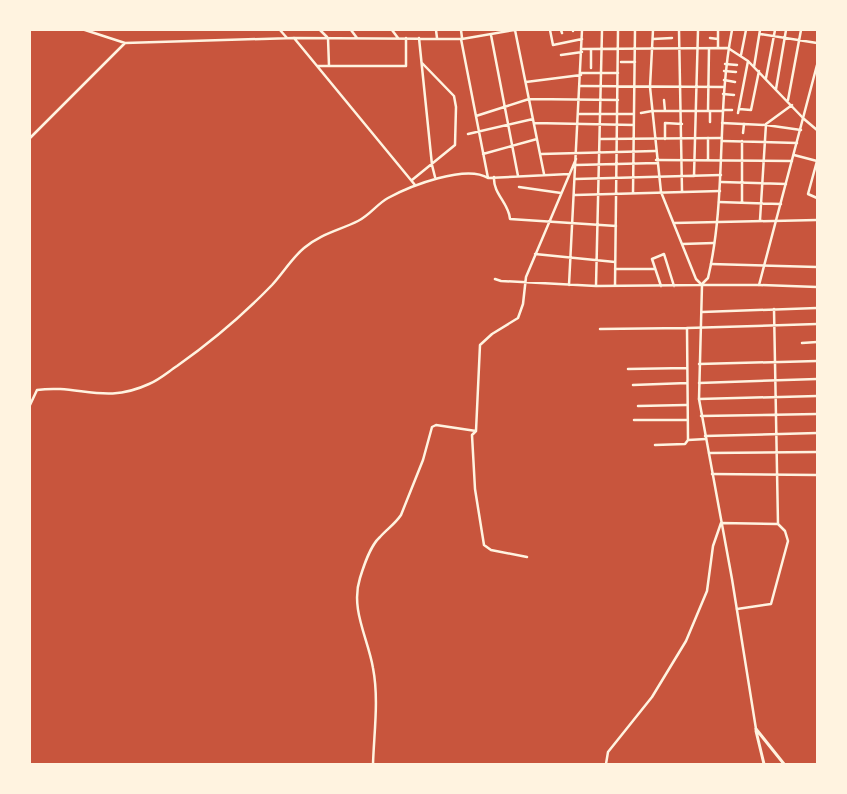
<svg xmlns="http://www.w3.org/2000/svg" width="847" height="794" viewBox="0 0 847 794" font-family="'Asap Condensed',sans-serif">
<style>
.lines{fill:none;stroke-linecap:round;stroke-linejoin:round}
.minor{stroke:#fff3e0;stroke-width:2.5}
.tertiary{stroke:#fff3e0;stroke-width:2.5}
.secondary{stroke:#fff3e0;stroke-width:3}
</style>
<rect width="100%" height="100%" fill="#c8553d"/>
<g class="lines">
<path class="minor" d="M 85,30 L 125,43 L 294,38 L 462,39 L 514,30
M 280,30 L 287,38
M 320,30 L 327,37
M 351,30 L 357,38
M 392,30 L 398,38
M 436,30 L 437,38
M 461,30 L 462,38
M 515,30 L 544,174
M 550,30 L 553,45 L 582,39
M 561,30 L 562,33
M 573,30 L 573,31
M 653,30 L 650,87 L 661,192 L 696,279 L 702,285
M 679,30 L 682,191
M 760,34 L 817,43
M 491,35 L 518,176
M 294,38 L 415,185
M 328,38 L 329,66
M 419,38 L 432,165 L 435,177
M 710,38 L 718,39
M 461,39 L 488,178
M 653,39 L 672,38
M 718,48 L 718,30
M 582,49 L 728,48 L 748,61 L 804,119
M 561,55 L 582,52
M 741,55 L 746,30
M 621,62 L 635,62
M 725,64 L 737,65
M 318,66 L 406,66 L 406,38
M 754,67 L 760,30
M 591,68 L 591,49
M 724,71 L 736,72
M 581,73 L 618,73
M 766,78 L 775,30
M 724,80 L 735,82
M 526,82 L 581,75
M 581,86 L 724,87
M 776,89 L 786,30
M 723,94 L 734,95
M 664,100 L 665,111
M 788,100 L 801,30
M 739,109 L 751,110 L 759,71
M 723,110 L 732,110
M 708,111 L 709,49
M 641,113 L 652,111 L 723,111
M 738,113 L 748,61
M 579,114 L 634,114
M 476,116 L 529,99 L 618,100
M 710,122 L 710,111
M 534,123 L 634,125
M 722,123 L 766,125 L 801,130
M 743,133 L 744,124
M 468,134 L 533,119
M 30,138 L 125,43
M 600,139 L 722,138
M 665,139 L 665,123 L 682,124
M 722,141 L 797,143
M 483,154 L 537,139
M 541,154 L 655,151
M 794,155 L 817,161 L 808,194 L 817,198
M 708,159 L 708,138
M 656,160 L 792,161
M 576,165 L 657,163
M 694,176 L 698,30
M 494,177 C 493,194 509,203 510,219 L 616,226
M 488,178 L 569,174
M 575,179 L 721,175
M 412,180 L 455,145 L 456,107 L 454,96 L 422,63
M 721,182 L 786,184
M 519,187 L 561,193
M 633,193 L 635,30
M 575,195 L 720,191
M 719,202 L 781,204
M 742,202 L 742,141
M 760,220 L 766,124 L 792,105
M 674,223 L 817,220
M 682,244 L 714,243
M 535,254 L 615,262
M 711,264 L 817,267
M 615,269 L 655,269
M 495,279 L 501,281 L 596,286 L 702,285
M 569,285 L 582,30
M 759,285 L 817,287
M 596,286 L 602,30
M 615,286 L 618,30
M 661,286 L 652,259 L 664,254 L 674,286
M 702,312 L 817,308
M 600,329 L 687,328
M 802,343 L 817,342
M 699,364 L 817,361
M 628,369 L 687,368
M 699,383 L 817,379
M 633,385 L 687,383
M 699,399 L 817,396
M 30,405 L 37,390 C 79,384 104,405 149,384 C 159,380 168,372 177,366 C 211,342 243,315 272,285 C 283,273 292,258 304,248 C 320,234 340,230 358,221 C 370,215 377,204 388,198 C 410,186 466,164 488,178
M 638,406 L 686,405
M 701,416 L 817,414
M 634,420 L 687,420
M 476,431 L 472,435 L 475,489 L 484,545 L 491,550 L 527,557
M 705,436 L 817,433
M 706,439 L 688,440 L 687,328 L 817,324
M 655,445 L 685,444 L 688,440
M 709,453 L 817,452
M 712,474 L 817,475
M 737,609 L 771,604 L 788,541 L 785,531 L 778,524 L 774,309
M 373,764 C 374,733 379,699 373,668 C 368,638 350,609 360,578 C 364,565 370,546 380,537 C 387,529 395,524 401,515 L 423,460 L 432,427 L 436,425 L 476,431 L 480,345 L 492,334 L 518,318 L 523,304 L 526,277 L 576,159
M 606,764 L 608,752 L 652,697 L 686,641 L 707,591 L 713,546 L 721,523 L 778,524"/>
<path class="tertiary" d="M 804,119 L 817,130
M 703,283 L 708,278 C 727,197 716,112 732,30
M 702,285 L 699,399 L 732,579 L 756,729
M 702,285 L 759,285 L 817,65"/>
<path class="secondary" d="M 756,729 L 784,764
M 756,731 L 764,764"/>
</g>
<rect width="847" height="794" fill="none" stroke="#fff3e0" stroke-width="62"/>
</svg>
